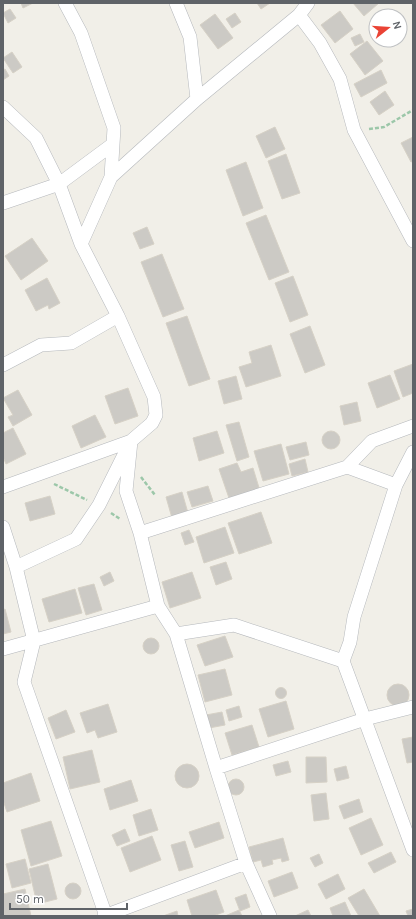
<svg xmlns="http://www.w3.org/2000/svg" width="416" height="919" viewBox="0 0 416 919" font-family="Karla,sans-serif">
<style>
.building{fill:#cccac5;stroke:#d6d1c6}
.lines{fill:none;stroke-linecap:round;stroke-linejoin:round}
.minor-casing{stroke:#b5b8bc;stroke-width:14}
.path{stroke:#9cc7a9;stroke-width:2.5;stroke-dasharray:4 2;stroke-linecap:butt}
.minor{stroke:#fff;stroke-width:13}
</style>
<rect width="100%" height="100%" fill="#f1efe8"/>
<path class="building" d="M 21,3 L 33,3 L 23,8 Z
M 257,3 L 270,3 L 261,9 Z
M 353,3 L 379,3 L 364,16 Z
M 10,9 L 16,18 L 8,23 L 3,13 Z
M 340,11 L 353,29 L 335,43 L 321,25 Z
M 235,13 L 241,22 L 232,28 L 226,19 Z
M 215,14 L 233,38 L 218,49 L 200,25 Z
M 360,34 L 364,42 L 355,46 L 351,38 Z
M 367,41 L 383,61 L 365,75 L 350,54 Z
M 12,52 L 22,67 L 13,73 L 3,58 Z
M 5,69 L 9,76 L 3,80 L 3,70 Z
M 381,70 L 387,83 L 361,97 L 354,84 Z
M 385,91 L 394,105 L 379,115 L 370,102 Z
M 275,127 L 285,149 L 266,158 L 256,136 Z
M 413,137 L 413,161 L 411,162 L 401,143 Z
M 286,154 L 300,193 L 282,199 L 268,161 Z
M 246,162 L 263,208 L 243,216 L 226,170 Z
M 266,215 L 289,272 L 269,280 L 246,223 Z
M 147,227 L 154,244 L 140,249 L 133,233 Z
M 32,238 L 48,261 L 21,280 L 5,256 Z
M 162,254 L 184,309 L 163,317 L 141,262 Z
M 293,276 L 308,315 L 290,322 L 275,283 Z
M 47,278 L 60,303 L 49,309 L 48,305 L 36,311 L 25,290 Z
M 187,316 L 210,379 L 189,386 L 166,323 Z
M 310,326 L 325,365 L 305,373 L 290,334 Z
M 271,345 L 281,376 L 246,387 L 239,367 L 252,363 L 249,352 Z
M 413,364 L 413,393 L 403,397 L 394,371 Z
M 390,375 L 400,399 L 377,408 L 368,383 Z
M 236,376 L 242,399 L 224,404 L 218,381 Z
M 128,388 L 138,416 L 115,424 L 105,396 Z
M 18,390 L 32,415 L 13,426 L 8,417 L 13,415 L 3,398 Z
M 357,402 L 361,421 L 344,425 L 340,406 Z
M 95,415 L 106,437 L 81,448 L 72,426 Z
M 239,422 L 249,457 L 237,461 L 226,425 Z
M 13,428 L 26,454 L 6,464 L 3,457 L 3,433 Z
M 217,431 L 224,453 L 199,461 L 193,438 Z
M322 440a9 9 0 1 1 18 0a9 9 0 1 1-18 0Z
M 306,442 L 309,455 L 290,460 L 286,447 Z
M 281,444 L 289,474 L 263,481 L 254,451 Z
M 305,459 L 308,472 L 292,476 L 289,464 Z
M 237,463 L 241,472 L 253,468 L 260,491 L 230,501 L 219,469 Z
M 208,486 L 213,501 L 192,507 L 187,492 Z
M 182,492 L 188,513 L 172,518 L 166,497 Z
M 50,496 L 55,514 L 30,521 L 25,503 Z
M 261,512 L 272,543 L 239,554 L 228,523 Z
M 225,527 L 234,553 L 204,563 L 196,537 Z
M 189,530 L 194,542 L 185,545 L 181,533 Z
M 226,562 L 232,579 L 216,585 L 210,567 Z
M 110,572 L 114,581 L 104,586 L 100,577 Z
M 192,572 L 201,598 L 170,608 L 162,582 Z
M 94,584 L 102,610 L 86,615 L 78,588 Z
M 75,589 L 82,613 L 49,622 L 42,599 Z
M 5,609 L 11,632 L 3,634 L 3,610 Z
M 225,636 L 233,657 L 205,666 L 197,645 Z
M143 646a8 8 0 1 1 16 0a8 8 0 1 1-16 0Z
M 225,669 L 232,695 L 205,702 L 198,675 Z
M387 695a11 11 0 1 1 22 0a11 11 0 1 1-22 0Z
M275.5 693a5.5 5.5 0 1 1 11 0a5.5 5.5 0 1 1-11 0Z
M 286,701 L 294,729 L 268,737 L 259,709 Z
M 108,704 L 117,732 L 98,738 L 95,730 L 87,733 L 80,713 Z
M 239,706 L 242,717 L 229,721 L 226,710 Z
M 66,710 L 75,732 L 56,739 L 48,718 Z
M 222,712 L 225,725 L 209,728 L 206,715 Z
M 252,725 L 259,747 L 232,755 L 225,733 Z
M 413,737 L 413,762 L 407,763 L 402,739 Z
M 92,750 L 100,782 L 70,789 L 63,757 Z
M 306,757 L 326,757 L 327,782 L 306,783 Z
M 288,761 L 291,772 L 276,776 L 273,765 Z
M175 776a12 12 0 1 1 24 0a12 12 0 1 1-24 0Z
M 346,766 L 349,778 L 337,781 L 334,769 Z
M 31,773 L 40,801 L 7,812 L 3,800 L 3,783 Z
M228 787a8 8 0 1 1 16 0a8 8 0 1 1-16 0Z
M 131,780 L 138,801 L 110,810 L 104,789 Z
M 326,793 L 329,819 L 314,821 L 311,795 Z
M 359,799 L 363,812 L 344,819 L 339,806 Z
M 151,809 L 158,830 L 139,836 L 133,815 Z
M 371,818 L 383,845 L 361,855 L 349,828 Z
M 51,821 L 62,856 L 31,866 L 21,830 Z
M 219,822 L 224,838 L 195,848 L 189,832 Z
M 125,829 L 130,841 L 117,846 L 112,835 Z
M 152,836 L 161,860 L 130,872 L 121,848 Z
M 283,838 L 289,860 L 282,862 L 281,858 L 272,860 L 273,864 L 263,867 L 261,860 L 253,862 L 249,847 Z
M 185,841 L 193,867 L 179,871 L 171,845 Z
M 391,852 L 396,862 L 374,873 L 368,863 Z
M 319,854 L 323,863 L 315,867 L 310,858 Z
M 25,859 L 31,883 L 12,888 L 6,864 Z
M 48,864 L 57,899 L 37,904 L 29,869 Z
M 292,872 L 298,888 L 274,897 L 268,881 Z
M 338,874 L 345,889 L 326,899 L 318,884 Z
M65 891a8 8 0 1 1 16 0a8 8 0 1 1-16 0Z
M 25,889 L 31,916 L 3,916 L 3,894 Z
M 364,889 L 380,916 L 359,916 L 348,898 Z
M 216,890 L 224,912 L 213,916 L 192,916 L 187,900 Z
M 246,894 L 250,907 L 240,911 L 235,898 Z
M 345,902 L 351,916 L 333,916 L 330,908 Z
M 413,909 L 413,916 L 408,916 L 406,911 Z
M 239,910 L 242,916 L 225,916 Z
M 308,910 L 311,916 L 295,916 Z
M 177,911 L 178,916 L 163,916 Z"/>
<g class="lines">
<defs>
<path id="minor" d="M 65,3 L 81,33 L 114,128 L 111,177
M 176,3 L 190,37 L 197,99
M 299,15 L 320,43 L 340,79 L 354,130 L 413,241
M 3,107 L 36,138 L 59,184 L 81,244
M 3,203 L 59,184 L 113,144
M 3,365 L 41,345 L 71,343 L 118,316 L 81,244 L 111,177 L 197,99 L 299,15 L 308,3
M 413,452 L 396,485 L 354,617 L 350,642 L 343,661 L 413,850
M 347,467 L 396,485
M 3,487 L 131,441 L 126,491 L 140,533 L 158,606 L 176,634 L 216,768
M 3,527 L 16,567 L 34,641 L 24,682 L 106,916
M 140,533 L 347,467 L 372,441 L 413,426
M 16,567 L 76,539 L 99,505 L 131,441 L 152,423 L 156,415 L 154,397 L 118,316
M 176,634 L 234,625 L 343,661
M 3,649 L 158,606
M 104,916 L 246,863
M 270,916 L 246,863 L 216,768 L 365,719 L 413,707"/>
</defs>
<use href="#minor" class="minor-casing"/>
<path class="path" d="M 369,129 L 384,127 L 413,110
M 141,477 L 155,495
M 54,484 L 87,500
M 111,513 L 120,519"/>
<use href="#minor" class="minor"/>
</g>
<rect width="416" height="919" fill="none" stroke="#5f6368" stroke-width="8"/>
<g transform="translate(388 28) rotate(73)"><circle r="19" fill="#ffffff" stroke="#bfc1c3"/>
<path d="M0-3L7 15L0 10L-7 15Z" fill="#ea4335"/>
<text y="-6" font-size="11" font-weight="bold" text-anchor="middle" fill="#5f6368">N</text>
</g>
<path d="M10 903v6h117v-6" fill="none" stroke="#5f6368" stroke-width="2"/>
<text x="16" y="903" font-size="12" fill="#5f6368" stroke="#ffffff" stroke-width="3" paint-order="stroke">50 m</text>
</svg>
